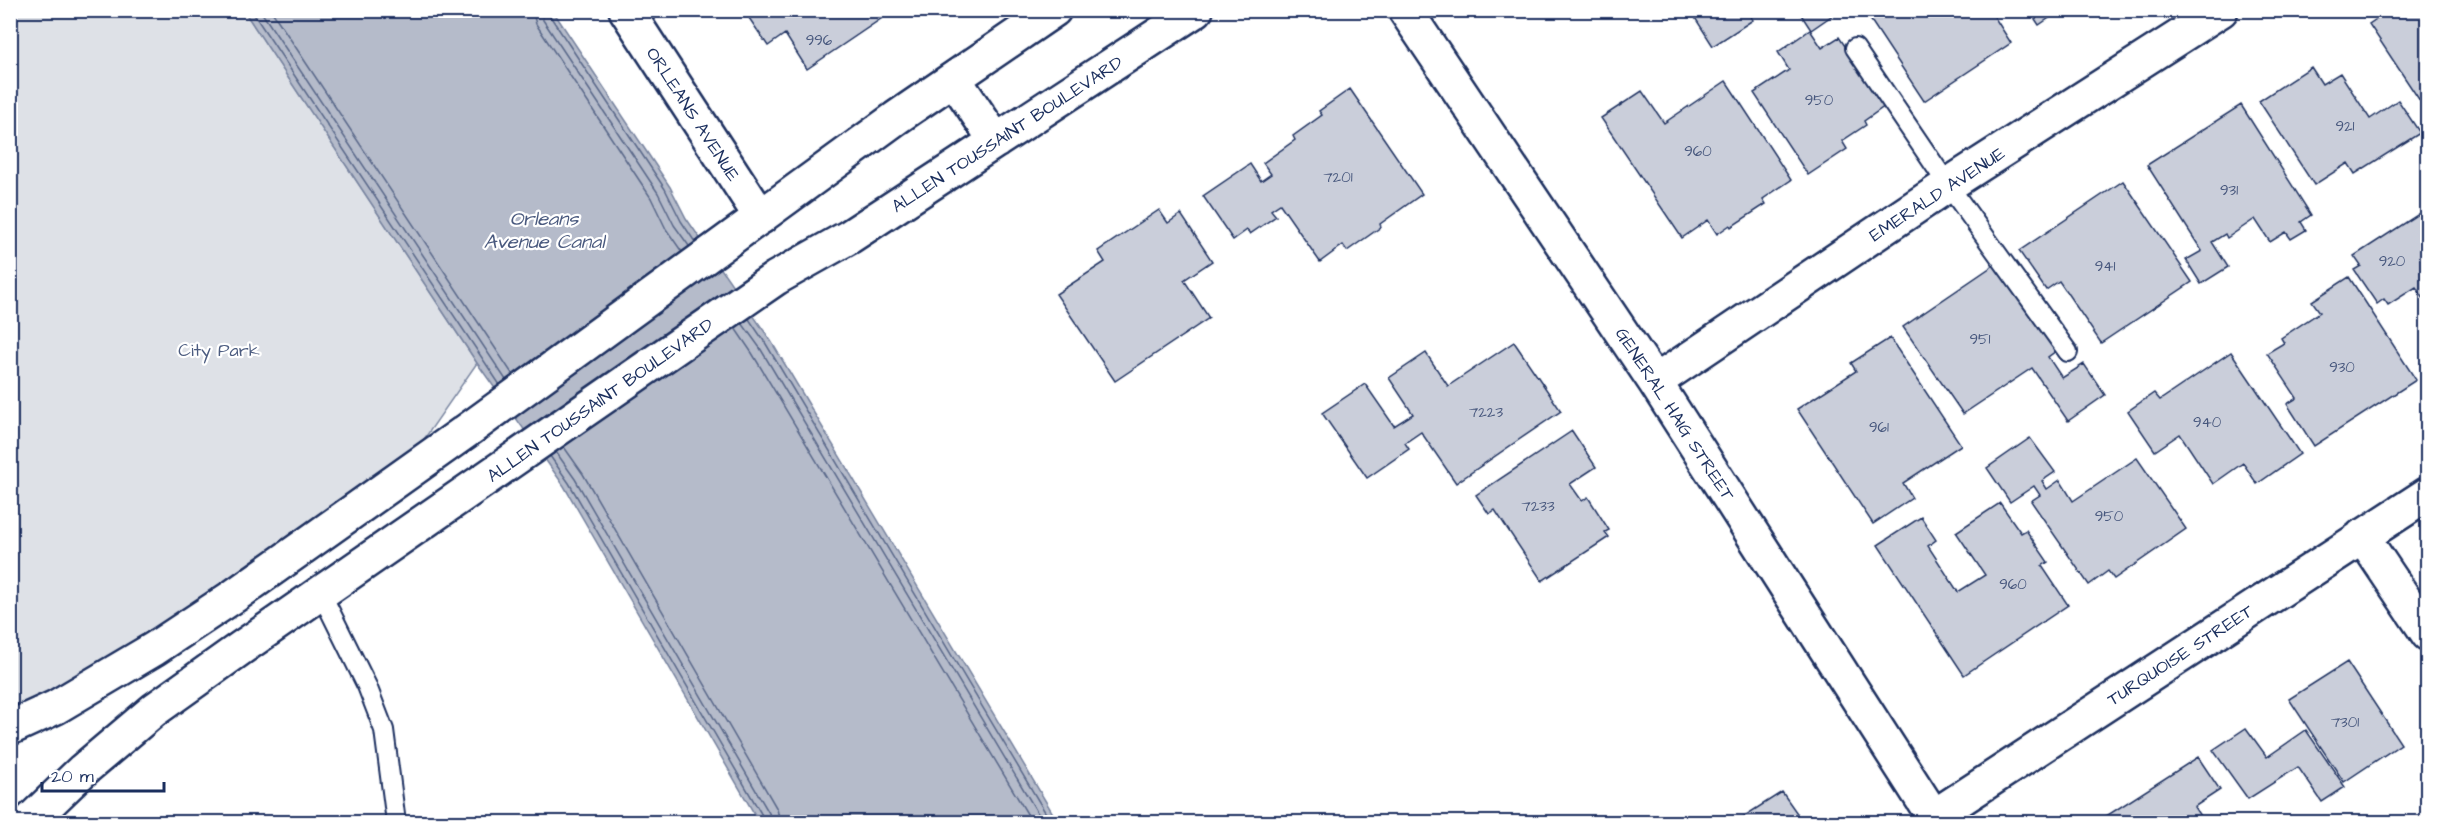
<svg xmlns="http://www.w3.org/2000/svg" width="2438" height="833" viewBox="0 0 2438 833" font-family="'Architects Daughter',sans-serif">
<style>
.green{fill:#dee1e7;stroke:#7c88a2;stroke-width:1.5}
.water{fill:#b5bbca;stroke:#77839f;stroke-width:1.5}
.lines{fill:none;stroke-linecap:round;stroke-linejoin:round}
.shore{stroke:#596789;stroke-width:1.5}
.building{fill:#caceda;stroke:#1b2f5e;stroke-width:1.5}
.service-casing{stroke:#1b2f5e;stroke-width:22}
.minor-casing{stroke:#1b2f5e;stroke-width:38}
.secondary-casing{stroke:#1b2f5e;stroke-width:38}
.service{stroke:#fff;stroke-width:18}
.minor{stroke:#fff;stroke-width:33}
.secondary{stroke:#fff;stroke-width:33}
.labels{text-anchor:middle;stroke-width:4.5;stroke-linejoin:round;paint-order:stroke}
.number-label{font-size:15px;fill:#47577d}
.street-label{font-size:18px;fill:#1b2f5e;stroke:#fff}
.park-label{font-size:18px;fill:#4c5c80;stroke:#fff}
.water-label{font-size:20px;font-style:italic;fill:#49597e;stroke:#fff}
</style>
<rect width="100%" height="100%" fill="#fff"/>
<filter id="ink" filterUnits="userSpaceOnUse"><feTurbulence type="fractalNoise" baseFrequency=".0167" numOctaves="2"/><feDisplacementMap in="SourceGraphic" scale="12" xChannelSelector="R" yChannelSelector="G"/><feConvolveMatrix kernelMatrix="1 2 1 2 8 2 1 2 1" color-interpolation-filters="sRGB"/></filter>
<g filter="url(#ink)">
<path class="green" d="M 10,11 L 244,11 L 477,363 L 395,481 L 10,728 Z"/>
<path class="water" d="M 244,11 L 553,11 L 670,187 L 686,218 L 771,341 L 1058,822 L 759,822 L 564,486 L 477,363 Z"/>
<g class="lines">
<path class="shore" d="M 251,10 L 500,385
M 260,10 L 506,380
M 271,10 L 513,375
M 532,10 L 536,24 L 651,198 L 666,229 L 682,252
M 541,10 L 543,20 L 658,193 L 674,225 L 689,246
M 549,10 L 550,16 L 665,189 L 681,221 L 695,242
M 749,319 L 766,344 L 1051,822
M 742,323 L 760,348 L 1043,822
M 735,328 L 752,353 L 1032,822
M 564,447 L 583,474 L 777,809 L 780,822
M 556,452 L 575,479 L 769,813 L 771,822
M 550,456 L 569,483 L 763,817 L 764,822"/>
</g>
<path class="building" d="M 761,10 L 894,10 L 807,69 L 785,34 L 768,46 L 749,18 Z
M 1696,10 L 1747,10 L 1753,20 L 1713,46 L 1692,13 Z
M 1798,10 L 1840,10 L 1811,30 Z
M 1864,10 L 1990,10 L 2011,43 L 1924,101 Z
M 2029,10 L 2061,10 L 2039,25 Z
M 2390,10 L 2428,10 L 2428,113 L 2369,24 Z
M 1810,30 L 1822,48 L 1839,37 L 1885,106 L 1864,121 L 1866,125 L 1842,141 L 1847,149 L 1808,175 L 1754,93 L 1789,70 L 1778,52 Z
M 2311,67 L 2322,84 L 2340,73 L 2370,119 L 2398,100 L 2420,133 L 2355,174 L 2348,163 L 2314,185 L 2259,101 Z
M 1726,81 L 1791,180 L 1763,199 L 1766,204 L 1731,227 L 1730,225 L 1717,234 L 1708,220 L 1682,238 L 1601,118 L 1642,91 L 1664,123 Z
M 1350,89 L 1422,194 L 1380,224 L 1381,227 L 1347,251 L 1343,245 L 1320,262 L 1280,204 L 1271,210 L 1276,216 L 1250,234 L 1247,230 L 1233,240 L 1203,196 L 1250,164 L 1261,181 L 1271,174 L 1263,163 L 1295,140 L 1293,136 L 1322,115 L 1319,111 Z
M 2241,105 L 2311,215 L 2301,222 L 2306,230 L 2291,239 L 2286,232 L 2270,242 L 2255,219 L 2227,238 L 2225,234 L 2212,242 L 2228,267 L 2201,284 L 2186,260 L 2202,251 L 2147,165 Z
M 2123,181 L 2192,282 L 2101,343 L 2059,281 L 2046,290 L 2019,251 Z
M 1159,210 L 1168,223 L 1181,214 L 1212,261 L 1184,280 L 1209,318 L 1115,381 L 1056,294 L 1105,262 L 1098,251 Z
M 2425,210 L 2428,214 L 2428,305 L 2416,287 L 2388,305 L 2384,299 L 2377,304 L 2354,270 L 2361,266 L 2354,256 Z
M 1997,263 L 2056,351 L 2048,357 L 2062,378 L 2084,364 L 2105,395 L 2068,421 L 2032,368 L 1963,414 L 1903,327 Z
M 2349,277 L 2416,380 L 2314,446 L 2287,404 L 2297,398 L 2267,353 L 2284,343 L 2281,338 L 2320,312 L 2312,301 Z
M 1890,338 L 1961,445 L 1903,483 L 1912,498 L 1873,524 L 1797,409 L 1856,371 L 1851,363 Z
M 1514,342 L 1561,411 L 1456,483 L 1421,432 L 1405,443 L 1409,449 L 1367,478 L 1322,413 L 1365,384 L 1394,426 L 1413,414 L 1389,378 L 1426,353 L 1448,386 Z
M 2231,352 L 2300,454 L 2257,484 L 2243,463 L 2213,484 L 2180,434 L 2155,451 L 2128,411 L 2154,393 L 2160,400 Z
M 1572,431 L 1596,467 L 1570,484 L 1582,501 L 1588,497 L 1609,530 L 1605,532 L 1609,537 L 1542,581 L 1495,510 L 1489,514 L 1476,495 Z
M 2030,438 L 2055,472 L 2042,481 L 2047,489 L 2060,480 L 2073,501 L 2137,458 L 2186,529 L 2114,579 L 2108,571 L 2089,585 L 2031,501 L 2040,495 L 2034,486 L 2010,502 L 1987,468 Z
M 2000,503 L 2021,533 L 2026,530 L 2048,562 L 2042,566 L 2068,605 L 1964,675 L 1878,545 L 1921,517 L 1936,540 L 1928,546 L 1958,592 L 1985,575 L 1956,532 Z
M 2347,662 L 2401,744 L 2344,782 L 2289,699 Z
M 2246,728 L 2267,757 L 2306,730 L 2345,787 L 2322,802 L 2298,767 L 2248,799 L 2213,750 Z
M 2198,757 L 2220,790 L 2194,807 L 2204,822 L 2097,822 Z
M 1782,792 L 1799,816 L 1793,820 L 1794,822 L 1735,822 Z"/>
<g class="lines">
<defs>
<path id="service" d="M 1855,48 L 1948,185 L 2068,352
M 321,593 L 367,686 L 384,730 L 396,822"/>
<path id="minor" d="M 626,10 L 761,217
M 1405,10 L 1655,382 L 1937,822
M 1655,382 L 1948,185 L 2221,10
M 2362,536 L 2428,634
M 1933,817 L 2428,494"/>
<path id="secondary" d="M 954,79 L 996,141
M 10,728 L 56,707 L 154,649 L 234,596 L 472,427 L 896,118 L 1054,10
M 29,822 L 83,770 L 154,710 L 241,648 L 776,278 L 849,237 L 1196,10"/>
</defs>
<use href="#service" class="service-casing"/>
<use href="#minor" class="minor-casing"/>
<use href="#secondary" class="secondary-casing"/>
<use href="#service" class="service"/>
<use href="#minor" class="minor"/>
<use href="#secondary" class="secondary"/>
</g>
</g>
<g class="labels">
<g class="number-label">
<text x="819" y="45">996</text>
<text x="1819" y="105">950</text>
<text x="2345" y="131">921</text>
<text x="1698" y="156">960</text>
<text x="1338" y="182">7201</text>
<text x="2229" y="195">931</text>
<text x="2392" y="266">920</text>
<text x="2105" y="271">941</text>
<text x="1980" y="344">951</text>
<text x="2342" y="372">930</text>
<text x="1486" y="417">7223</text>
<text x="2207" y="427">940</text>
<text x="1879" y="432">961</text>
<text x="1538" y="511">7233</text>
<text x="2109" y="521">950</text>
<text x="2013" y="589">960</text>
<text x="2345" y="727">7301</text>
</g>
<g class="street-label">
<text transform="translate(693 114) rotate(57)" y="6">ORLEANS AVENUE</text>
<text transform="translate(1007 134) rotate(-33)" y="6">ALLEN TOUSSAINT BOULEVARD</text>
<text transform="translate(1937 194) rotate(-33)" y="6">EMERALD AVENUE</text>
<text transform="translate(600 400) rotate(-35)" y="6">ALLEN TOUSSAINT BOULEVARD</text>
<text transform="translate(1675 414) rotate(57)" y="6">GENERAL HAIG STREET</text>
<text transform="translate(2180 655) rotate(-33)" y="6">TURQUOISE STREET</text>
</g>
<g class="park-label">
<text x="219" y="356">City Park</text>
</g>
<g class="water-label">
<text x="544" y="225">Orleans<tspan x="544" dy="23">Avenue Canal</tspan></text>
</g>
</g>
<rect width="2438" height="833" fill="none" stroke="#fff" stroke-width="36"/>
<rect x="18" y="18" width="2402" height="797" fill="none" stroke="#1b2f5e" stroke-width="2" filter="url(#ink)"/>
<path d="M42 782v9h122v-9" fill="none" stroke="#1b2f5e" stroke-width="3"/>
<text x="51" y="782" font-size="18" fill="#1b2f5e" stroke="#ffffff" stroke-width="4.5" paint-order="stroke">20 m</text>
</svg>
